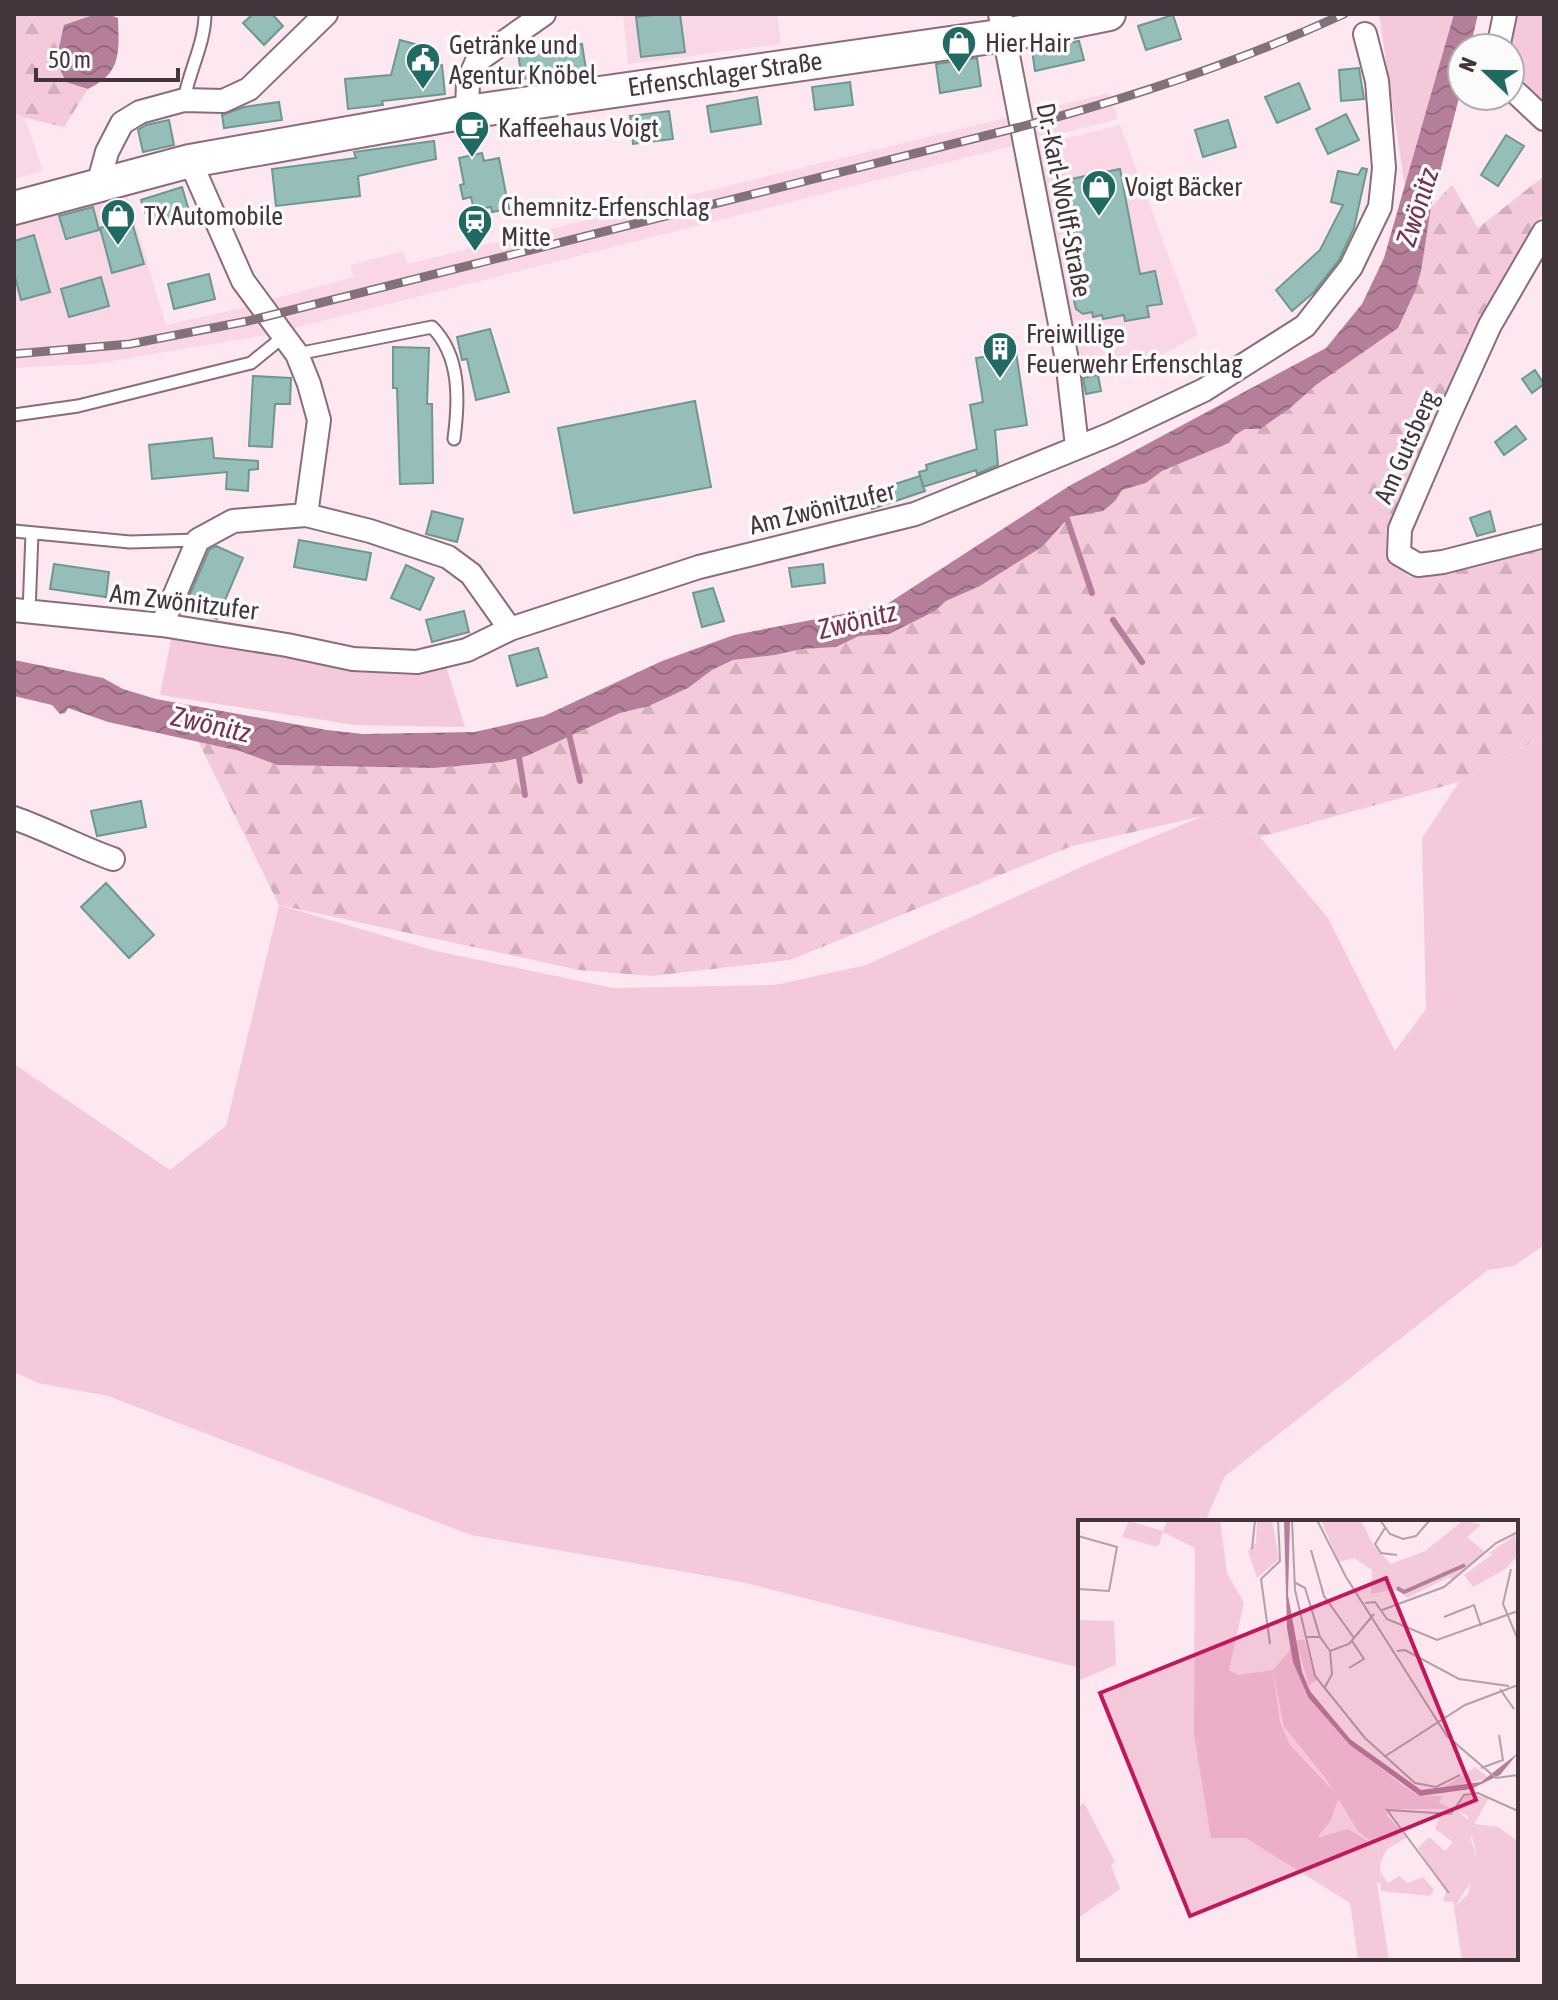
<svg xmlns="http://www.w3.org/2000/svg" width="1558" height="2000" viewBox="0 0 1558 2000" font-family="'Asap Condensed',sans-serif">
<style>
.built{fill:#fad7e7}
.green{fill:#f4c9dc}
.forest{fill:url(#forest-firs)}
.water{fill:url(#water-waves)}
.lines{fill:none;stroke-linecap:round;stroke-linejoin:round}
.stream{stroke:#b67f99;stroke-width:6}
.building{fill:#95beb9;stroke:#6f9792;stroke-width:2}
.service-casing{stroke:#8b6c7a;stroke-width:15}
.minor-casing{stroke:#8b6c7a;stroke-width:26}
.secondary-casing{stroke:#8b6c7a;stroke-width:36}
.service{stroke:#fff;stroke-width:11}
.minor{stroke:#fff;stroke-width:22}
.secondary{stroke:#fff;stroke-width:32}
.rail-casing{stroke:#827179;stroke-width:9}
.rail{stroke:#fbfbfb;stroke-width:6;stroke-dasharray:18;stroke-linecap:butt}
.labels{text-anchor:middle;stroke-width:7;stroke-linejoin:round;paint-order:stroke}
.poi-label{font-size:26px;fill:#43353c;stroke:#fbfbfb;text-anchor:start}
.street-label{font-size:26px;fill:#43353c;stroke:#fbfbfb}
.water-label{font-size:28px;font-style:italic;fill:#753156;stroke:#fbfbfb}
.inset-river{fill:none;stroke:#b67f99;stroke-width:4}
.inset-road{fill:none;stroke:#b3a0a9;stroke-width:2}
.view{fill:#c2185b;fill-opacity:0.15;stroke:#c2185b;stroke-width:4}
.inset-edge{fill:none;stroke:#43353c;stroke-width:4}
</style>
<defs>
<pattern id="forest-firs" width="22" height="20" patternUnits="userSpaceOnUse" patternTransform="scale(2)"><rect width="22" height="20" fill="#f4c9dc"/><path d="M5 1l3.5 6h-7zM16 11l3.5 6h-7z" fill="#d2adbe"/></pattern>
<pattern id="water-waves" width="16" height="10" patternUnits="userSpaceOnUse" patternTransform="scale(2)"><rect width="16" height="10" fill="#b67f99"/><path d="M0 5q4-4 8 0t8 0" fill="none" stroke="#96697e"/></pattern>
</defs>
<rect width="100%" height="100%" fill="#fde7f1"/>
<path class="built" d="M 623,14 L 777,14 L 781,44 L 628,64 Z
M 1108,93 L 1118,119 L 271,334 L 96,364 L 14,368 L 14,226 L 126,191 L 166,325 L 237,309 L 353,277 L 351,265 L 403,251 L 407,264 Z
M 14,113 L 25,118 L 43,171 L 14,179 Z
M 1120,125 L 1198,335 L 1149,362 L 1077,377 L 1033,147 Z"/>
<path class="green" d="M 1379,14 L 1454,14 L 1405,188 Z
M 1511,14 L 1544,14 L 1544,104 L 1510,74 L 1510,48 L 1489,48 Z
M 171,639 L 368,671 L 404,675 L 446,666 L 465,727 L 356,725 L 160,695 Z
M 1544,736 L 1544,1245 L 1514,1266 L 1488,1270 L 1225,1476 L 1205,1522 L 1080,1522 L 1080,1668 L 737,1581 L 471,1535 L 108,1396 L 38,1383 L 14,1372 L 14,1064 L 170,1170 L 226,1126 L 279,905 L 436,951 L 613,988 L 775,985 L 866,965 L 1090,863 L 1203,816 L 1260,837 L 1328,918 L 1395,1051 L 1426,1009 L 1422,838 L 1459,782 Z"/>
<path class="forest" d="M 14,14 L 96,14 L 64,26 L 66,82 L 88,89 L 64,127 L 26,118 L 14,113 Z
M 1544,176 L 1543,214 L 1517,254 L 1386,530 L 1390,558 L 1410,577 L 1439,575 L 1544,533 L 1544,736 L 1459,782 L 1260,837 L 1203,816 L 1072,846 L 790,960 L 652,976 L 579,970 L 279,905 L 198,741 L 240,751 L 277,765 L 434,768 L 502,762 L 528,756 L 620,713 L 649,706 L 688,688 L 712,670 L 733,660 L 775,655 L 802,649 L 836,647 L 859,636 L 889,634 L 935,611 L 946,601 L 980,586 L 1042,547 L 1069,517 L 1080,516 L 1115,501 L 1121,490 L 1146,483 L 1162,471 L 1229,443 L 1235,435 L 1245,429 L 1260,428 L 1289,409 L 1316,385 L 1397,328 L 1418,283 L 1431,207 L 1452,185 L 1478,228 Z"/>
<path class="water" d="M 96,14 L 108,14 L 118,18 C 119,52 122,73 88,89 L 66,82 L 56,61 L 64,25 Z
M 1454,14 L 1478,14 L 1470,48 L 1462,48 L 1462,86 L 1431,207 L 1421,271 L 1416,289 L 1398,328 L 1316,385 L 1289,409 L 1260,429 L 1245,429 L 1235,435 L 1229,443 L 1162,471 L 1146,483 L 1122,490 L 1115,501 L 1103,511 L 1069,517 L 1042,547 L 980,586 L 946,601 L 935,611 L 889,634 L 859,636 L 836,647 L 802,649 L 775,655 L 733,660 L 712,670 L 688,688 L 649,706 L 620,713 L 527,756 L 502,762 L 434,768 L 277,765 L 240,751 L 108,722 L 68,708 L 65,713 L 60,714 L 52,705 L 14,696 L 14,660 L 103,678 L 123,689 L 156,699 L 327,730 L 363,734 L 475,732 L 544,716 L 662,661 L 734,635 L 884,606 L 1069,486 L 1326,348 L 1362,304 L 1384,258 Z"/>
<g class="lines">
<path class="stream" d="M 1065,513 L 1092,593
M 1113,620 L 1142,662
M 568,730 L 580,781
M 518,751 L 525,795"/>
</g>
<path class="building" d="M 253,14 L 272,14 L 283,26 L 264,45 L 243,23 Z
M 663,14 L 680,14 L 685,52 L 641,57 L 636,17 Z
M 1173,15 L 1181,39 L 1146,50 L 1138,26 Z
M 400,40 L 422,46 L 416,68 L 442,65 L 445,94 L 382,101 L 383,105 L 348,109 L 345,79 L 391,75 Z
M 1079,41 L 1084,60 L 1035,71 L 1032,50 Z
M 582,44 L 586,70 L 522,79 L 518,53 Z
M 977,58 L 981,86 L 940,93 L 936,64 Z
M 1359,68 L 1364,99 L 1341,101 L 1339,70 Z
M 850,82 L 853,105 L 815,110 L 812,87 Z
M 1299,83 L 1310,109 L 1277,123 L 1265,97 Z
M 757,97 L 761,124 L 711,132 L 707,106 Z
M 279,102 L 282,120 L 224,128 L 222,115 L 244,107 Z
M 669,111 L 673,139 L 633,144 L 630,116 Z
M 1346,114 L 1359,140 L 1328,154 L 1316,129 Z
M 169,120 L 174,145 L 143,152 L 138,130 L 146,125 Z
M 1228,120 L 1236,147 L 1203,157 L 1195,130 Z
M 1506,135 L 1524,146 L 1498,186 L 1481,175 Z
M 434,141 L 436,159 L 358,176 L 360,196 L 276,206 L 272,169 L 356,158 L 354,152 Z
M 482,153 L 484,161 L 499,158 L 509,209 L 492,212 L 491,207 L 474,210 L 471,197 L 463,199 L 460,185 L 464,184 L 459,158 Z
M 1362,168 L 1367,169 L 1354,228 L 1339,260 L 1313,293 L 1292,311 L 1276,290 L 1320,250 L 1343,205 L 1331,202 L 1338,171 L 1358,175 Z
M 1120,169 L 1140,274 L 1155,271 L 1162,304 L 1147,306 L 1149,317 L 1125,321 L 1124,315 L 1103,319 L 1102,315 L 1093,317 L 1092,312 L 1083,314 L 1076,309 L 1072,292 L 1082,290 L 1061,181 Z
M 182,187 L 190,214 L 150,226 L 141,200 Z
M 93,207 L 99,230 L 66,239 L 59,216 Z
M 131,219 L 144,264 L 112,273 L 100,228 Z
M 34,235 L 50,292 L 21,300 L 14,273 L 14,241 Z
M 209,274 L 215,299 L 174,309 L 168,284 Z
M 101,277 L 109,306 L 69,317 L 61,289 Z
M 490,329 L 509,392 L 476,400 L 467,359 L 462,360 L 457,337 Z
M 393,347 L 429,348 L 427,404 L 432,404 L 433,483 L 400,484 L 397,388 L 393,388 Z
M 1016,352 L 1027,425 L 995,430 L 998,465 L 977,474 L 976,470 L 923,487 L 919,472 L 927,470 L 926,465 L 977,449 L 970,405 L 983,402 L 976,358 Z
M 1535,370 L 1544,384 L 1532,393 L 1522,379 Z
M 1098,375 L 1101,391 L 1086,394 L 1083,378 Z
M 253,376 L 291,378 L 290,404 L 275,404 L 272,447 L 249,446 Z
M 695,401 L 711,487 L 574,513 L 558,428 Z
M 1516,426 L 1526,439 L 1504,455 L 1495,442 Z
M 212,438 L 214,458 L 258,461 L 258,469 L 249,470 L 248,491 L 226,489 L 227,472 L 152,479 L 149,445 Z
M 920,476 L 925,491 L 872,509 L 867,493 Z
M 432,511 L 463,519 L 457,542 L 426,534 Z
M 1490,511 L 1495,531 L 1477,536 L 1470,518 Z
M 299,540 L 371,553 L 366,580 L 294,567 Z
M 216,546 L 243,558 L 217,619 L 185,606 L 209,550 Z
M 54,564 L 109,572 L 106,597 L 50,589 Z
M 823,564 L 825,583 L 792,587 L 789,568 Z
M 406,565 L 434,578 L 420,610 L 391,598 Z
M 713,588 L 724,621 L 702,627 L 693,593 Z
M 464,611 L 469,632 L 432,642 L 426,620 Z
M 538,648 L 547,677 L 517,686 L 509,656 Z
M 141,801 L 146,827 L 97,836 L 91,811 Z
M 106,883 L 154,935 L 129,958 L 81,907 Z"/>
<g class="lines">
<defs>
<path id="service" d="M 184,100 C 189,71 205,43 205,14
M 297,354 L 432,327 C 461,356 459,401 454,439
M 14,415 L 78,406 L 251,363 L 283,337
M 14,531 L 130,542 L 198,540
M 29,613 L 32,533"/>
<path id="minor" d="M 1000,14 L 1067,360 L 1077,446
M 1498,48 L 1505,14
M 1510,87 L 1544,119
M 467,112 L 468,81 L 477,61 L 544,14
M 190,161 L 243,281 L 297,354 L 309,384 L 319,420 L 306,515
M 98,185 L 107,152 L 122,123 L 140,112 L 184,100 L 223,101 L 249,89 L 326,14
M 1544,232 L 1490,325 L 1446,422 L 1400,529 L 1399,554 L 1418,565 L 1443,562 L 1544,536
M 14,610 L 162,625 L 287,645 L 353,659 L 417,662 L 467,650 L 510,629 L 699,567 L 915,514 L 1111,434 L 1204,390 L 1305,326 L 1351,267 L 1380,207 L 1384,168 L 1377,81 L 1365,34
M 162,625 L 198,540 L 233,521 L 306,515 L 370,531 L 448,557 L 471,574 L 510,629
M 14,818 C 48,830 79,847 113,859"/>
<path id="secondary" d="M 14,208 L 190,161 L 467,112 L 1006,35 L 1109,14"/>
</defs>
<use href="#service" class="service-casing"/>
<use href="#minor" class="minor-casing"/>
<use href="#secondary" class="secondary-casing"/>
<use href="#service" class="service"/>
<use href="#minor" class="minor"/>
<use href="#secondary" class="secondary"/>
<defs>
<path id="rail" d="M 14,354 L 130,344 L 248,321 L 1020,127 C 1131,98 1239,62 1344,14"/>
</defs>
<use href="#rail" class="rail-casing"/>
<use href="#rail" class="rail"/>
</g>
<defs>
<symbol id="shop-pin" viewBox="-11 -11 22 30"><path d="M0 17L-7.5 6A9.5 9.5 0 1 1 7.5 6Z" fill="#206a63" stroke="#fbfbfb"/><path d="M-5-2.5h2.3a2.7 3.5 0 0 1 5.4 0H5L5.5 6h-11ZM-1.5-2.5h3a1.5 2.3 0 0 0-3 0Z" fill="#fff"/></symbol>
<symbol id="civic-pin" viewBox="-11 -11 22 30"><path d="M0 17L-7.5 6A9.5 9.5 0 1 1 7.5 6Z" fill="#206a63" stroke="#fbfbfb"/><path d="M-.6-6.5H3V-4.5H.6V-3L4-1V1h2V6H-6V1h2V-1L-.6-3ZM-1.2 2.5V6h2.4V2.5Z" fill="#fff"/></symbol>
<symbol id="cafe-pin" viewBox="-11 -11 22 30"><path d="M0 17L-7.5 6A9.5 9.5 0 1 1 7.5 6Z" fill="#206a63" stroke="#fbfbfb"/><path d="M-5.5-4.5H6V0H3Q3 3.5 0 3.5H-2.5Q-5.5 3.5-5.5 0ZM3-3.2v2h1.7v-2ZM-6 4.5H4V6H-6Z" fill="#fff"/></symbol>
<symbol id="station-pin" viewBox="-11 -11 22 30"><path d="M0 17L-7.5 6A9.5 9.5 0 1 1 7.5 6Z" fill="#206a63" stroke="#fbfbfb"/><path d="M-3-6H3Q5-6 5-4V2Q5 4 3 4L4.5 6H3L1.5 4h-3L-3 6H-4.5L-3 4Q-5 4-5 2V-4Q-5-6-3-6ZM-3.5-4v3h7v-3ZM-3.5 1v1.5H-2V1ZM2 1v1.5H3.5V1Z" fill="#fff"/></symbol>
<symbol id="building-pin" viewBox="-11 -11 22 30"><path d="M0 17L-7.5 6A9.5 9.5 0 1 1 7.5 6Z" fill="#206a63" stroke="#fbfbfb"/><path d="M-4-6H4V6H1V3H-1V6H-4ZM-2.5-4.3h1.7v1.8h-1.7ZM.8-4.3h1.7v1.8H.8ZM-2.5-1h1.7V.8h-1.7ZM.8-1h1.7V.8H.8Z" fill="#fff"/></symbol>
</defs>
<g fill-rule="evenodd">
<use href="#shop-pin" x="939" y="23" width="40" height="54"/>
<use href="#civic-pin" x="403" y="40" width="40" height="54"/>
<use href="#cafe-pin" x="452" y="108" width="40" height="54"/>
<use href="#shop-pin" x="1079" y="167" width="40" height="54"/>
<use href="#shop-pin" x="98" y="196" width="40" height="54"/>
<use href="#station-pin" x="455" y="202" width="40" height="54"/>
<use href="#building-pin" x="980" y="329" width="40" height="54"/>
</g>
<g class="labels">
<g class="poi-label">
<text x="985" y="52">Hier Hair</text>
<text x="449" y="54">Getränke und<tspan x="449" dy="30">Agentur Knöbel</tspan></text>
<text x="498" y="137">Kaffeehaus Voigt</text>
<text x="1125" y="196">Voigt Bäcker</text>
<text x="501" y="216">Chemnitz-Erfenschlag<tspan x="501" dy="30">Mitte</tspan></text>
<text x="144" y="225">TX Automobile</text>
<text x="1026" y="343">Freiwillige<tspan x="1026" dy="30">Feuerwehr Erfenschlag</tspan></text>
</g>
<g class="street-label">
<text transform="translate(725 74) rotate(-8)" y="9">Erfenschlager Straße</text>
<text transform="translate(1064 200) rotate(79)" y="9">Dr.-Karl-Wolff-Straße</text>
<text transform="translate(1406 447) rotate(-66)" y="9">Am Gutsberg</text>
<text transform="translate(822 508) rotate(-14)" y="9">Am Zwönitzufer</text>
<text transform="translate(184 602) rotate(7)" y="9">Am Zwönitzufer</text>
</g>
<g class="water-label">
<text transform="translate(1417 207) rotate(-72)" y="10">Zwönitz</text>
<text transform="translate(857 620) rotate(-14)" y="10">Zwönitz</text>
<text transform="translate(211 724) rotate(13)" y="10">Zwönitz</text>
</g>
</g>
<g transform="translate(1078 1520)">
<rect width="440" height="440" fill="#fde7f1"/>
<path d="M 89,0 L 142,0 L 149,53 L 166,83 L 151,150 L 160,155 L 195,150 L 202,202 L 212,225 L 261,277 L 253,300 L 239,318 L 270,309 L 301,328 L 303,363 L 299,363 L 311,440 L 280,440 L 272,383 L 168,318 L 133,318 L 116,214 L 117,28 L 85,12 L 80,27 L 44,17 L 51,1 L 85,11 ZM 179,0 L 194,0 L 201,39 L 179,58 L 170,31 L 178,22 ZM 416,33 L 426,50 L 395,67 L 386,55 ZM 226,119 L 238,160 L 231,166 L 218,121 ZM 397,247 L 411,258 L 362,269 L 389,253 ZM 386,273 L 411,278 L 396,304 L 420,307 L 440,321 L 440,440 L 384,440 L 376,388 L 390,374 L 398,335 L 390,296 L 379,291 Z" fill="#f4c9dc"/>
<path d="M 243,0 L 283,0 L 296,26 L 313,44 L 347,31 L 386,0 L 403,5 L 389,17 L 408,33 L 374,60 L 371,57 L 329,78 L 322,68 L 293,74 L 294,50 L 276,38 L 261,42 ZM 437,15 L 440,36 L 426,50 L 416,33 L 410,34 ZM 0,100 L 36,101 L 38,145 L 0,161 ZM 213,129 L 228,174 L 269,221 L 324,265 L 342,276 L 365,276 L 361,282 L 373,289 L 308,289 L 309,296 L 329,317 L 308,330 L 302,345 L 301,328 L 280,311 L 249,260 L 206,207 L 195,150 ZM 6,283 L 37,342 L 33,345 L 42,369 L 0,398 L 0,287 ZM 379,291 L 396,304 L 393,319 L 401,349 L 376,388 L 375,382 L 365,381 L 368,372 L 340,328 L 351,317 L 367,331 L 375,322 L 357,309 L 362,293 ZM 303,353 L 310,363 L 321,356 L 330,363 L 345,357 L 356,370 L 352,376 L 303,371 Z" fill="#f4c9dc"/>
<path d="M 206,0 L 212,0 L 210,75 L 224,152 L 232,171 L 272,219 L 343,270 L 403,262 L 440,233 L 422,255 L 393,269 L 342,276 L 272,225 L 230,177 L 215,142 L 209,108 Z" fill="#b67f99"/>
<path class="inset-river" d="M 319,68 L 326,72 L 387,45"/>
<path class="inset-road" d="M 214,0 L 217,70 L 237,156 L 287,218 L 337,263 L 358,267 L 382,255M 239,0 L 268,57 L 369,216 L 418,258 L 440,255M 302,0 L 312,14 L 325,19 L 338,16 L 352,0M 307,8 L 297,24 L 303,33 L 319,35M 0,16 L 39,27 L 31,71 L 0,69M 174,29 L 177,0M 233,30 L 246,76 L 276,118M 433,49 L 425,84 L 440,120M 216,62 L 227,68 L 242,117M 287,83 L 297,82 L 309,99 L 359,120 L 440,91M 304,90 L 366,67 L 418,23 L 440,12M 366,97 L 396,85 L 403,106M 228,117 L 242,117 L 252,131 L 254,154 L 247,167M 192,124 L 183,59 L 202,41 L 200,0M 252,131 L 271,124 L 296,94M 319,131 L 327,130 L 381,159 L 431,166M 271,148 L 286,139 L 274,121M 422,169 L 436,189M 306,237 L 387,185 L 440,165M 403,248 L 425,240 L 421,215M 371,373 L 309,290 L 373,294 L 386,275 L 400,273 L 440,291"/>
<path class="view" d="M 308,58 L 398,280 L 112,396 L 22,173 Z"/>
<rect width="440" height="440" class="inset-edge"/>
</g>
<rect width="1558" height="2000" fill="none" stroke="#43353c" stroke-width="32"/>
<g transform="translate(1486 72) rotate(292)"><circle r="38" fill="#fbfbfb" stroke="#b1acaf" stroke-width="2"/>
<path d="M0-6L14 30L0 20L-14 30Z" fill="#206a63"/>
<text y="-12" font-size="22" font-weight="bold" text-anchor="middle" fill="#43353c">N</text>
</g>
<path d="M36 68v12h142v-12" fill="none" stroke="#43353c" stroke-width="4"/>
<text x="48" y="68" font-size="24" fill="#43353c" stroke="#fbfbfb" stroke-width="6" paint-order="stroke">50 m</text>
</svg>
